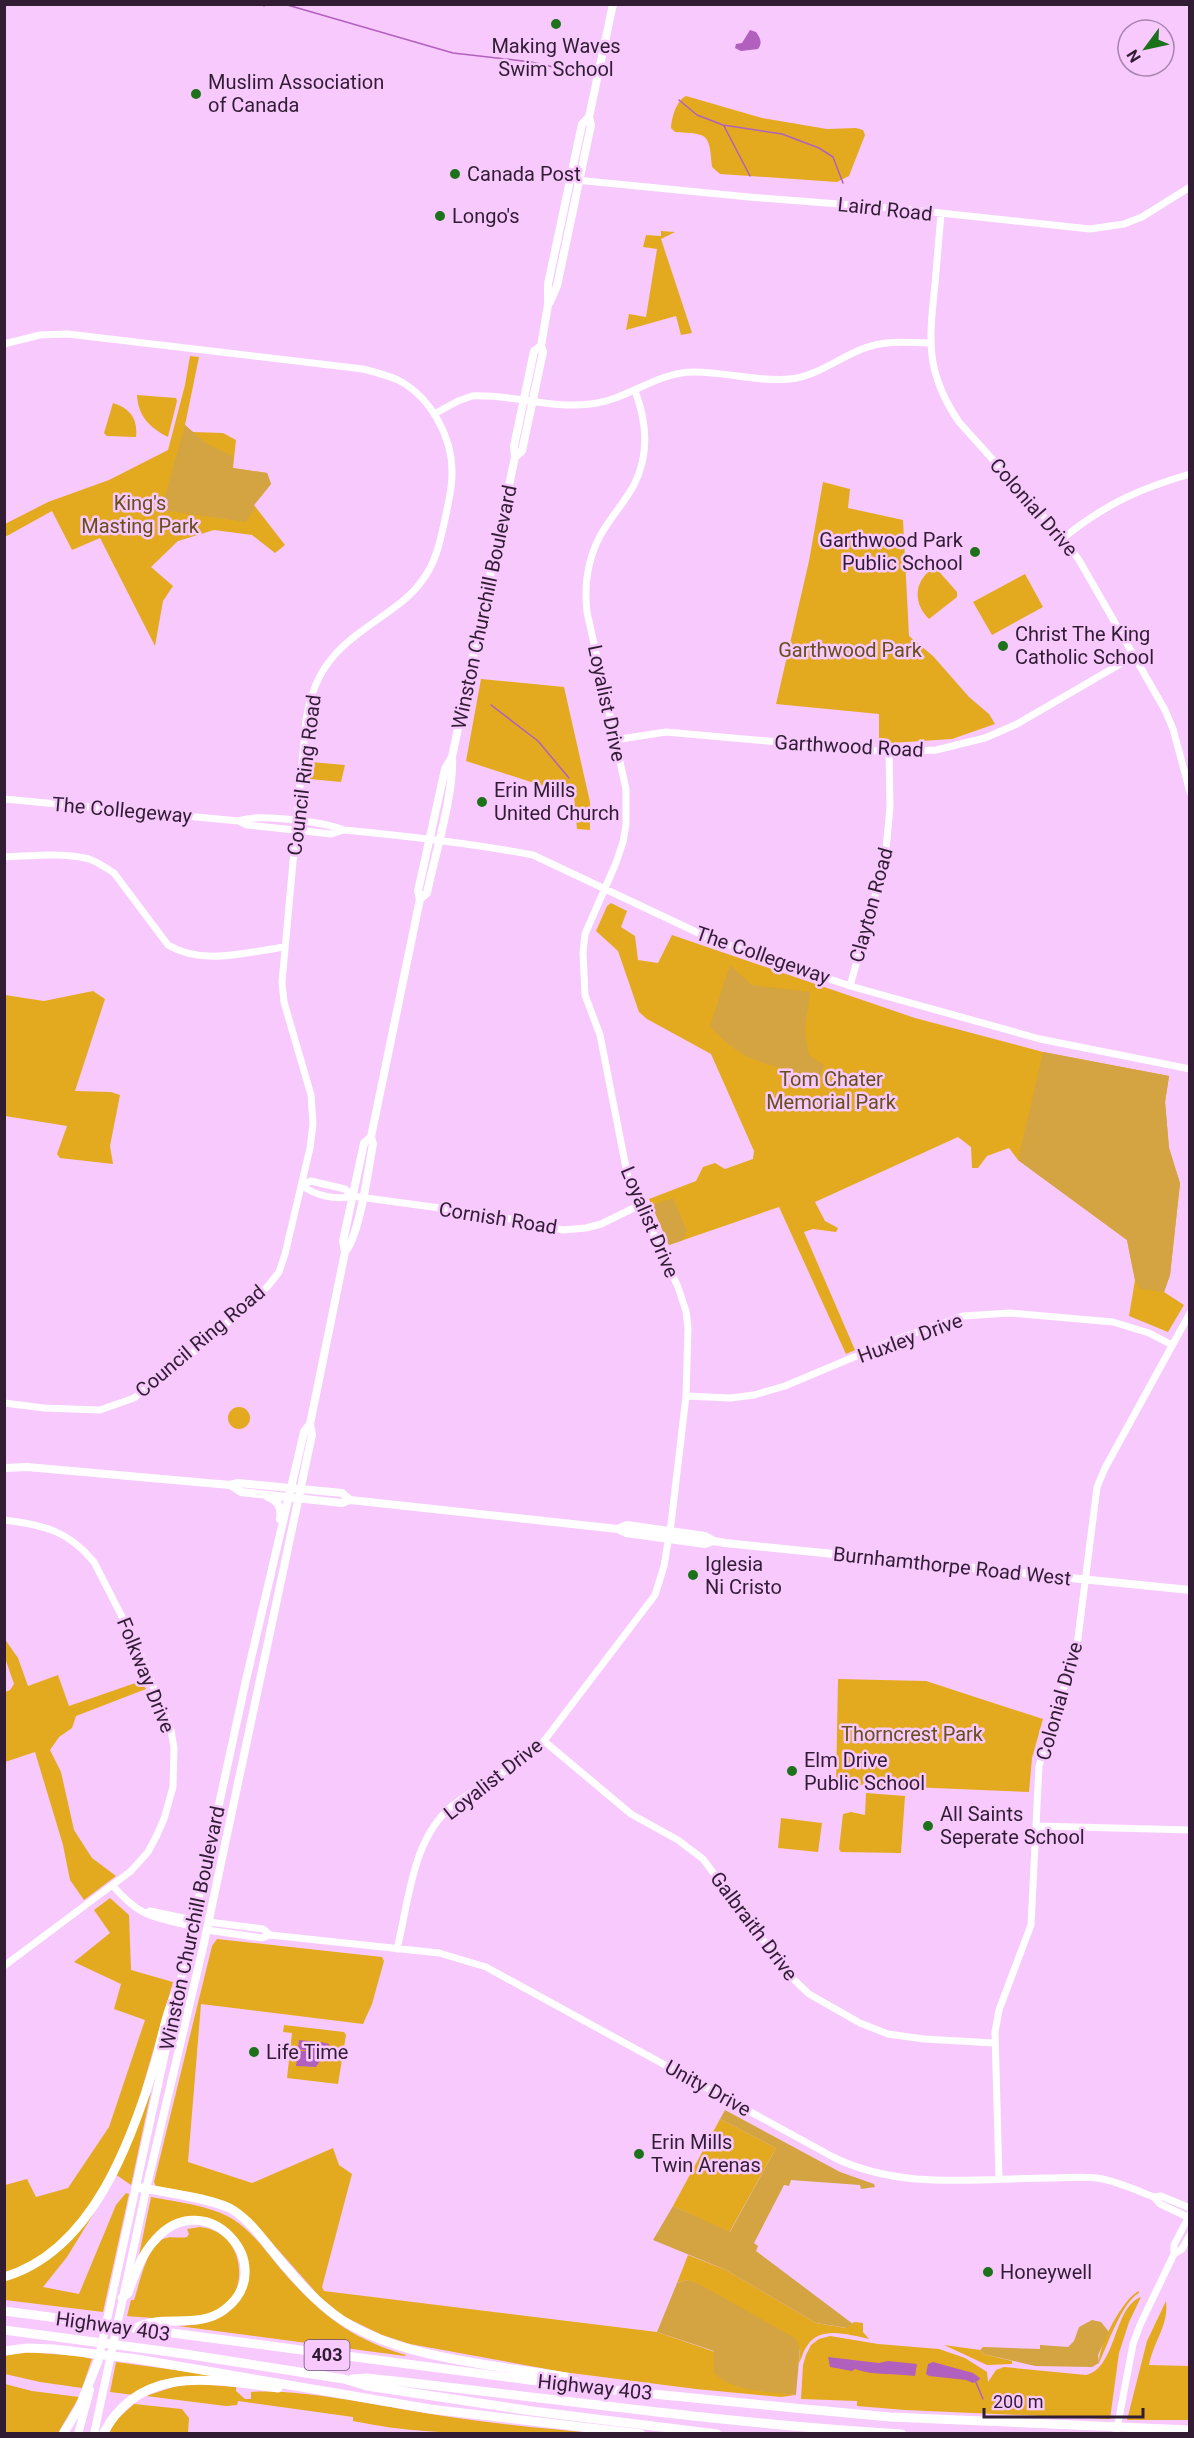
<svg xmlns="http://www.w3.org/2000/svg" width="1194" height="2438" viewBox="0 0 1194 2438" font-family="Roboto,sans-serif">
<style>
.green{fill:#e4aa1f}
.forest{fill:#d3a441}
.water{fill:#b260bd}
.lines{fill:none;stroke-linecap:round;stroke-linejoin:round}
.stream{stroke:#b260bd;stroke-width:1.5}
.minor{stroke:#fff;stroke-width:7}
.major{stroke:#fff;stroke-width:8}
.highway{stroke:#fff;stroke-width:9}
.poi-dot{fill:#1c711b;stroke:#f7c9fd;stroke-width:2}
.labels{text-anchor:middle;stroke-width:5;stroke-linejoin:round;paint-order:stroke}
.shield{fill:#f7c9fd;stroke:#6c5070;stroke-width:1.5}
.shield-label{font-size:18px;font-weight:bold;fill:#311c34}
.poi-label{font-size:20px;fill:#311c34;stroke:#f7c9fd;text-anchor:start}
.street-label{font-size:20px;fill:#311c34;stroke:#f7c9fd}
.park-label{font-size:20px;fill:#674f1b;stroke:#f7c9fd}
</style>
<rect width="100%" height="100%" fill="#f7c9fd"/>
<path class="green" d="M 686,96 L 762,118 L 827,129 L 856,128 L 863,130 L 865,135 L 849,176 L 837,182 L 720,174 L 712,167 C 709,133 709,134 675,132 L 671,128 C 672,117 676,101 686,96 Z
M 661,231 L 675,232 L 661,239 L 692,333 L 681,335 L 676,316 L 626,330 L 629,314 L 646,317 L 657,249 L 643,247 L 646,235 L 661,236 Z
M 190,356 L 199,357 L 185,425 L 192,432 L 223,433 L 236,440 L 233,468 L 267,473 L 271,484 L 254,505 L 285,545 L 275,553 L 252,535 L 214,530 L 178,541 L 151,567 L 173,586 L 163,601 L 155,646 L 100,538 L 72,550 L 52,511 L 5,537 L 5,524 L 48,502 L 109,480 L 168,450 L 185,385 Z
M 137,395 L 176,398 L 177,401 L 168,437 C 150,428 138,416 137,395 Z
M 113,403 C 130,408 138,419 136,437 L 107,436 L 104,433 Z
M 823,482 L 850,489 L 848,508 L 903,520 L 909,636 L 933,656 L 969,697 L 989,714 L 995,724 L 952,739 L 891,743 L 879,741 L 879,714 L 776,704 L 809,561 Z
M 935,567 L 957,592 L 957,597 L 929,619 C 912,602 914,580 935,567 Z
M 1025,574 L 1043,607 L 992,635 L 973,602 Z
M 481,679 L 564,687 L 590,802 L 590,830 L 577,829 L 574,796 L 466,761 Z
M 311,762 L 345,765 L 341,782 L 310,779 Z
M 611,903 L 627,911 L 621,927 L 635,936 L 638,960 L 658,963 L 672,935 L 915,1018 L 1043,1052 L 1169,1076 L 1165,1102 L 1169,1148 L 1180,1184 L 1170,1275 L 1164,1292 L 1184,1305 L 1168,1332 L 1129,1316 L 1135,1280 L 1127,1240 L 1018,1160 L 1009,1148 L 987,1156 L 978,1168 L 972,1168 L 971,1147 L 958,1137 L 815,1202 L 825,1221 L 838,1228 L 836,1232 L 813,1229 L 804,1232 L 855,1350 L 846,1354 L 779,1207 L 669,1245 L 649,1199 L 696,1181 L 703,1167 L 715,1163 L 725,1169 L 753,1159 L 754,1151 L 711,1054 L 647,1019 L 639,1012 L 618,951 L 596,931 L 607,906 Z
M 93,991 L 105,999 L 75,1091 L 111,1092 L 120,1095 L 110,1146 L 113,1164 L 60,1158 L 57,1154 L 67,1126 L 5,1116 L 5,995 L 44,1001 Z
M228 1418a11 11 0 1 1 22 0a11 11 0 1 1-22 0Z
M 4,1638 L 18,1658 L 28,1686 L 58,1675 L 69,1706 L 141,1681 L 146,1689 L 76,1716 L 72,1728 L 59,1737 L 50,1750 L 61,1772 L 74,1830 L 92,1858 L 116,1876 L 84,1900 L 70,1880 L 63,1845 L 35,1752 L 5,1762 L 5,1692 L 10,1690 L 14,1684 L 5,1658 Z
M 838,1679 L 926,1681 L 1043,1719 L 1032,1758 L 1029,1792 L 836,1784 Z
M 866,1793 L 905,1796 L 901,1853 L 841,1852 L 839,1849 L 843,1814 L 851,1812 L 865,1815 Z
M 781,1818 L 822,1823 L 818,1852 L 778,1848 Z
M 110,1898 L 129,1915 L 131,1970 L 173,1982 L 142,2089 L 144,2090 C 119,2152 93,2224 34,2261 C 25,2267 14,2270 5,2275 L 5,2185 L 27,2179 L 36,2197 L 68,2188 L 109,2127 L 145,2020 L 114,2009 L 121,1984 L 74,1962 L 110,1933 L 94,1910 Z
M 217,1939 L 382,1957 L 384,1961 L 372,2004 L 363,2024 L 201,2004 L 188,2162 L 252,2183 L 333,2148 L 339,2165 L 352,2174 L 322,2287 L 324,2291 L 657,2332 L 715,2352 L 736,2386 L 796,2395 L 781,2397 L 696,2389 L 563,2372 L 410,2344 L 382,2335 L 343,2316 L 320,2297 L 250,2218 L 156,2186 L 154,2182 L 212,1946 Z
M 284,2025 L 344,2032 L 346,2035 L 338,2084 L 287,2078 L 292,2033 L 283,2032 Z
M 151,2092 L 131,2185 L 115,2174 Z
M 720,2119 L 776,2148 L 729,2233 L 673,2206 Z
M 126,2193 L 129,2194 L 103,2312 L 5,2300 L 4,2281 C 43,2267 69,2245 93,2212 L 94,2213 L 67,2257 L 43,2287 L 79,2294 L 116,2205 Z
M 151,2197 C 177,2202 208,2205 231,2218 C 251,2230 265,2250 279,2267 C 318,2312 348,2338 406,2355 L 405,2356 L 178,2326 C 210,2325 236,2317 247,2283 L 233,2234 L 186,2219 L 139,2255 Z
M 200,2227 C 246,2231 254,2298 211,2314 C 193,2321 146,2318 127,2316 L 131,2300 L 134,2300 C 140,2283 146,2248 163,2239 C 171,2235 179,2239 187,2237 L 189,2234 L 187,2229 Z
M 688,2255 L 726,2270 L 816,2323 L 846,2328 L 854,2322 L 863,2323 L 863,2332 L 869,2339 C 849,2335 820,2325 807,2346 C 803,2351 802,2358 799,2363 L 800,2348 L 687,2280 L 677,2283 Z
M 1139,2291 L 1139,2293 C 1122,2302 1107,2346 1099,2363 C 1098,2346 1123,2298 1139,2291 Z
M 1141,2297 L 1129,2322 L 1119,2353 L 1110,2419 L 905,2410 L 857,2406 L 857,2401 L 801,2399 L 803,2365 L 806,2355 L 811,2345 L 819,2339 L 830,2336 L 878,2344 L 939,2349 L 965,2358 L 987,2372 L 988,2382 L 996,2370 L 1004,2367 L 1086,2375 C 1117,2368 1113,2307 1141,2297 Z
M 1166,2301 C 1169,2325 1154,2340 1149,2365 L 1189,2366 L 1189,2420 L 1127,2420 L 1147,2341 Z
M 944,2345 L 980,2350 L 984,2354 L 1012,2361 L 1012,2364 L 987,2365 Z
M 26,2352 L 79,2356 L 92,2359 L 82,2388 L 40,2382 L 5,2374 L 4,2356 Z
M 116,2362 L 219,2376 L 219,2378 L 201,2376 L 173,2378 L 159,2381 L 134,2395 L 110,2392 Z
M 5,2384 L 32,2391 L 79,2397 L 58,2433 L 5,2434 Z
M 197,2384 L 236,2387 L 236,2391 L 245,2399 L 251,2399 L 251,2392 C 301,2389 368,2404 419,2412 C 478,2422 537,2428 596,2433 C 516,2433 431,2438 353,2421 L 353,2417 L 238,2401 L 237,2405 L 226,2406 L 146,2396 L 176,2386 Z
M 134,2404 L 182,2409 L 189,2418 L 188,2433 L 109,2434 L 114,2422 Z"/>
<path class="forest" d="M 185,425 L 206,443 L 233,456 L 233,468 L 267,473 L 271,484 L 254,505 L 255,508 L 246,522 L 161,510 Z
M 730,965 L 752,985 L 810,992 L 805,1031 L 809,1055 L 824,1065 L 816,1089 C 795,1065 790,1072 763,1063 C 742,1056 724,1043 710,1026 Z
M 1043,1052 L 1169,1076 L 1165,1102 L 1169,1148 L 1180,1183 L 1170,1275 L 1164,1292 L 1140,1289 L 1135,1280 L 1127,1240 L 1018,1160 Z
M 673,1198 L 687,1231 L 683,1240 L 669,1245 L 652,1205 Z
M 725,2110 L 840,2172 L 874,2184 L 875,2187 L 861,2189 L 860,2185 L 791,2180 L 789,2186 L 784,2185 L 754,2243 L 758,2246 L 756,2251 L 853,2324 L 847,2328 L 816,2323 L 726,2270 L 653,2240 L 673,2206 L 730,2232 L 776,2148 L 720,2119 Z
M 687,2280 L 699,2284 L 795,2338 L 800,2348 L 796,2395 C 769,2391 734,2393 714,2373 L 714,2351 L 657,2332 L 677,2283 Z
M 1092,2320 L 1101,2322 L 1109,2332 L 1098,2355 L 1099,2363 L 1092,2367 L 1035,2366 L 984,2354 L 980,2350 L 983,2347 L 1040,2349 L 1040,2345 L 1068,2347 L 1074,2341 L 1079,2327 Z"/>
<path class="water" d="M 750,30 L 756,32 C 760,38 763,42 758,49 L 741,51 L 735,48 L 736,44 L 742,43 Z
M 299,2040 L 319,2042 L 319,2052 L 321,2042 L 329,2044 L 326,2059 L 320,2061 L 316,2067 L 296,2066 L 298,2051 L 309,2051 L 298,2049 Z
M 828,2357 L 879,2363 L 888,2361 L 917,2364 L 915,2376 C 894,2373 875,2376 855,2369 L 852,2371 L 830,2367 Z
M 933,2362 L 973,2373 L 980,2378 L 979,2380 L 973,2383 L 966,2380 L 929,2376 L 926,2374 L 928,2364 Z"/>
<g class="lines">
<path class="stream" d="M 264,4 L 264,6
M 284,4 L 453,53 L 531,62 L 580,73
M 679,100 L 697,115 L 723,125 L 782,134 L 819,148 L 833,157 L 843,183
M 724,126 L 750,176
M 491,705 L 538,741 L 569,778
M 975,2380 L 983,2399"/>
<path class="minor" d="M 576,180 L 749,197 L 903,209 L 1090,229 L 1124,224 L 1142,217 L 1190,187
M 941,214 C 939,238 937,261 935,284 C 929,341 925,372 959,422 L 1063,538 L 1079,560 L 1165,710 L 1173,729 L 1190,792
M 4,344 L 40,335 L 68,334 L 363,369 C 375,372 387,375 398,380 C 431,397 453,438 452,474 C 452,490 448,504 445,519 C 440,542 436,563 421,582 C 411,596 398,605 384,615 C 340,646 315,664 306,720 L 282,982 L 284,1002 L 311,1095 L 313,1124 L 310,1148 L 285,1254 L 279,1272 L 268,1286 L 205,1343 L 134,1398 L 100,1410 L 44,1408 L 4,1403
M 434,414 L 458,401 L 472,396 C 511,394 551,409 590,404 C 628,400 656,372 694,372 C 726,372 758,382 790,379 C 815,377 839,358 862,349 C 884,340 906,342 930,343
M 1063,538 C 1106,504 1138,489 1190,474
M 614,740 L 666,732 L 889,752 L 936,750 L 985,738 L 1017,724 L 1134,656
M 4,799 L 239,821 L 247,825 L 304,831 L 331,834 L 344,830
M 239,821 C 257,813 324,822 344,830 C 407,836 470,843 533,855 L 709,938 L 850,986 L 1040,1039 L 1190,1069
M 4,857 C 32,856 62,852 89,859 C 98,862 106,868 114,873 L 168,945 C 203,966 246,952 285,947
M 850,986 L 885,860 L 890,807 L 889,752
M 352,1196 L 345,1189 L 311,1181 L 302,1185 C 313,1195 337,1201 352,1196 L 491,1215 L 563,1230 L 586,1228 L 601,1224 L 640,1205
M 686,1396 L 730,1398 L 754,1395 L 785,1386 L 892,1341 L 963,1316 L 1010,1313 L 1113,1322 L 1149,1333 L 1172,1345
M 4,1520 C 43,1525 68,1530 94,1562 L 136,1644 L 171,1730 L 174,1748 L 173,1787 L 164,1819 L 156,1837 L 148,1852 L 131,1871 L 4,1966
M 544,1741 L 631,1814 L 678,1840 L 703,1859 L 790,1976 L 809,1994 L 860,2023 L 888,2034 L 924,2039 L 994,2043
M 1037,1826 L 1190,1830
M 113,1886 C 140,1917 152,1917 191,1926
M 145,1913 L 150,1911 L 193,1920
M 209,1922 L 263,1929 L 270,1935
M 207,1930 L 262,1938 L 270,1935 L 439,1953 L 486,1967 L 833,2157 C 901,2191 978,2178 1051,2178 C 1066,2178 1082,2176 1097,2178 C 1117,2181 1136,2190 1154,2197 L 1161,2196 L 1190,2208
M 397,1949 C 409,1901 412,1838 453,1805 C 483,1783 517,1767 544,1741 L 655,1595 L 664,1566 L 671,1524 L 686,1396 L 688,1328 L 686,1311 L 678,1287 L 628,1178 L 600,1035 L 585,995 L 583,952 L 585,934 L 616,863 L 623,842 L 626,825 L 626,789 L 587,612 C 584,586 588,559 600,536 C 610,518 624,503 634,485 C 649,455 647,422 635,391
M 999,2178 L 995,2032 L 999,2010 L 1031,1925 L 1039,1766 L 1077,1646 L 1097,1487 L 1105,1468 L 1190,1313
M 1154,2197 L 1160,2204 L 1190,2218
M 1174,2254 L 1182,2249 L 1190,2235
M 1116,2434 L 1133,2344 L 1140,2325 L 1174,2254 L 1174,2245 L 1190,2214"/>
<path class="major" d="M 550,302 L 557,286 L 591,125 L 589,117 L 592,103 L 613,4
M 515,457 L 522,451 L 543,352 L 541,346 L 548,305 L 548,284 L 582,124 L 589,117
M 420,899 L 427,893 C 435,854 454,795 452,757 L 515,457 L 514,446 L 534,351 L 541,346
M 345,1252 C 360,1234 368,1170 373,1144 L 371,1137 L 420,899 L 418,891 L 445,769 L 452,757
M 4,1468 L 27,1467 L 230,1485 L 238,1483 L 342,1493 L 350,1500
M 230,1485 L 241,1492 L 342,1503 L 350,1500 L 618,1529 L 626,1533 L 705,1544 L 714,1541
M 268,1497 C 279,1501 282,1509 280,1519
M 618,1529 L 627,1525 L 705,1536 L 714,1541 L 725,1543 L 1190,1590
M 98,2361 L 246,1680 L 304,1432 L 310,1424
M 78,2434 L 90,2390
M 94,2434 L 147,2185 L 204,1943 L 312,1435 L 310,1424 L 345,1252 L 343,1241 L 364,1143 L 371,1137"/>
<path class="highway" d="M 136,2187 C 159,2191 215,2199 233,2210 C 250,2221 262,2238 274,2253 C 295,2278 315,2302 342,2320 C 402,2359 496,2365 566,2377 L 578,2384
M 4,2277 C 93,2251 132,2140 156,2060 C 161,2042 168,2004 178,1990
M 122,2298 L 128,2293 C 135,2274 141,2255 155,2240 C 205,2182 283,2266 224,2310 C 197,2330 163,2313 136,2328
M 4,2311 L 583,2387 L 794,2408 L 890,2417 L 1190,2430
M 4,2330 L 185,2354 L 344,2379 L 367,2386 L 532,2411 L 717,2434
M 4,2351 L 27,2348 L 54,2349 L 137,2359 L 430,2409 L 641,2434
M 352,2379 L 367,2378 C 545,2397 723,2424 902,2434
M 63,2434 L 79,2408 L 98,2361
M 103,2434 C 140,2363 214,2380 278,2388"/>
</g>
<g class="poi-dot">
<circle cx="556" cy="24" r="6"/>
<circle cx="196" cy="94" r="6"/>
<circle cx="455" cy="174" r="6"/>
<circle cx="440" cy="216" r="6"/>
<circle cx="975" cy="552" r="6"/>
<circle cx="1003" cy="646" r="6"/>
<circle cx="482" cy="802" r="6"/>
<circle cx="693" cy="1575" r="6"/>
<circle cx="792" cy="1771" r="6"/>
<circle cx="928" cy="1826" r="6"/>
<circle cx="254" cy="2052" r="6"/>
<circle cx="639" cy="2154" r="6"/>
<circle cx="988" cy="2272" r="6"/>
</g>
<g class="labels">
<rect class="shield" x="304.5" y="2340" width="45" height="30" rx="4.5"/>
<g class="shield-label">
<text x="327" y="2361">403</text>
</g>
<g class="poi-label">
<text x="556" y="53" text-anchor="middle">Making Waves<tspan x="556" dy="23">Swim School</tspan></text>
<text x="208" y="89">Muslim Association<tspan x="208" dy="23">of Canada</tspan></text>
<text x="467" y="181">Canada Post</text>
<text x="452" y="223">Longo's</text>
<text x="963" y="547" text-anchor="end">Garthwood Park<tspan x="963" dy="23">Public School</tspan></text>
<text x="1015" y="641">Christ The King<tspan x="1015" dy="23">Catholic School</tspan></text>
<text x="494" y="797">Erin Mills<tspan x="494" dy="23">United Church</tspan></text>
<text x="705" y="1571">Iglesia<tspan x="705" dy="23">Ni Cristo</tspan></text>
<text x="804" y="1767">Elm Drive<tspan x="804" dy="23">Public School</tspan></text>
<text x="940" y="1821">All Saints<tspan x="940" dy="23">Seperate School</tspan></text>
<text x="266" y="2059">Life Time</text>
<text x="651" y="2149">Erin Mills<tspan x="651" dy="23">Twin Arenas</tspan></text>
<text x="1000" y="2279">Honeywell</text>
</g>
<g class="street-label">
<text transform="translate(885 209) rotate(6)" y="7">Laird Road</text>
<text transform="translate(1034 507) rotate(49)" y="7">Colonial Drive</text>
<text transform="translate(484 607) rotate(-78)" y="7">Winston Churchill Boulevard</text>
<text transform="translate(607 703) rotate(78)" y="7">Loyalist Drive</text>
<text transform="translate(849 746) rotate(3)" y="7">Garthwood Road</text>
<text transform="translate(304 775) rotate(-83)" y="7">Council Ring Road</text>
<text transform="translate(122 810) rotate(5)" y="7">The Collegeway</text>
<text transform="translate(871 905) rotate(-75)" y="7">Clayton Road</text>
<text transform="translate(763 955) rotate(19)" y="7">The Collegeway</text>
<text transform="translate(498 1218) rotate(9)" y="7">Cornish Road</text>
<text transform="translate(650 1222) rotate(67)" y="7">Loyalist Drive</text>
<text transform="translate(910 1338) rotate(-20)" y="7">Huxley Drive</text>
<text transform="translate(200 1341) rotate(-40)" y="7">Council Ring Road</text>
<text transform="translate(952 1566) rotate(6)" y="7">Burnhamthorpe Road West</text>
<text transform="translate(146 1675) rotate(68)" y="7">Folkway Drive</text>
<text transform="translate(1059 1701) rotate(-74)" y="7">Colonial Drive</text>
<text transform="translate(493 1779) rotate(-38)" y="7">Loyalist Drive</text>
<text transform="translate(754 1926) rotate(53)" y="7">Galbraith Drive</text>
<text transform="translate(192 1928) rotate(-78)" y="7">Winston Churchill Boulevard</text>
<text transform="translate(708 2088) rotate(29)" y="7">Unity Drive</text>
<text transform="translate(113 2326) rotate(8)" y="7">Highway 403</text>
<text transform="translate(595 2387) rotate(6)" y="7">Highway 403</text>
</g>
<g class="park-label">
<text x="140" y="510">King's<tspan x="140" dy="23">Masting Park</tspan></text>
<text x="850" y="657">Garthwood Park</text>
<text x="831" y="1086">Tom Chater<tspan x="831" dy="23">Memorial Park</tspan></text>
<text x="912" y="1741">Thorncrest Park</text>
</g>
</g>
<rect width="1194" height="2438" fill="none" stroke="#311c34" stroke-width="12"/>
<g transform="translate(1146 48) rotate(237)"><circle r="28" fill="#f7c9fd" stroke="#a884ad" stroke-width="1.5"/>
<path d="M0-4.5L10 22L0 15L-10 22Z" fill="#1c711b"/>
<text y="-9" font-size="16" font-weight="bold" text-anchor="middle" fill="#311c34">N</text>
</g>
<path d="M984 2408v9h159v-9" fill="none" stroke="#311c34" stroke-width="3"/>
<text x="993" y="2408" font-size="18" fill="#311c34" stroke="#f7c9fd" stroke-width="4.5" paint-order="stroke">200 m</text>
</svg>
